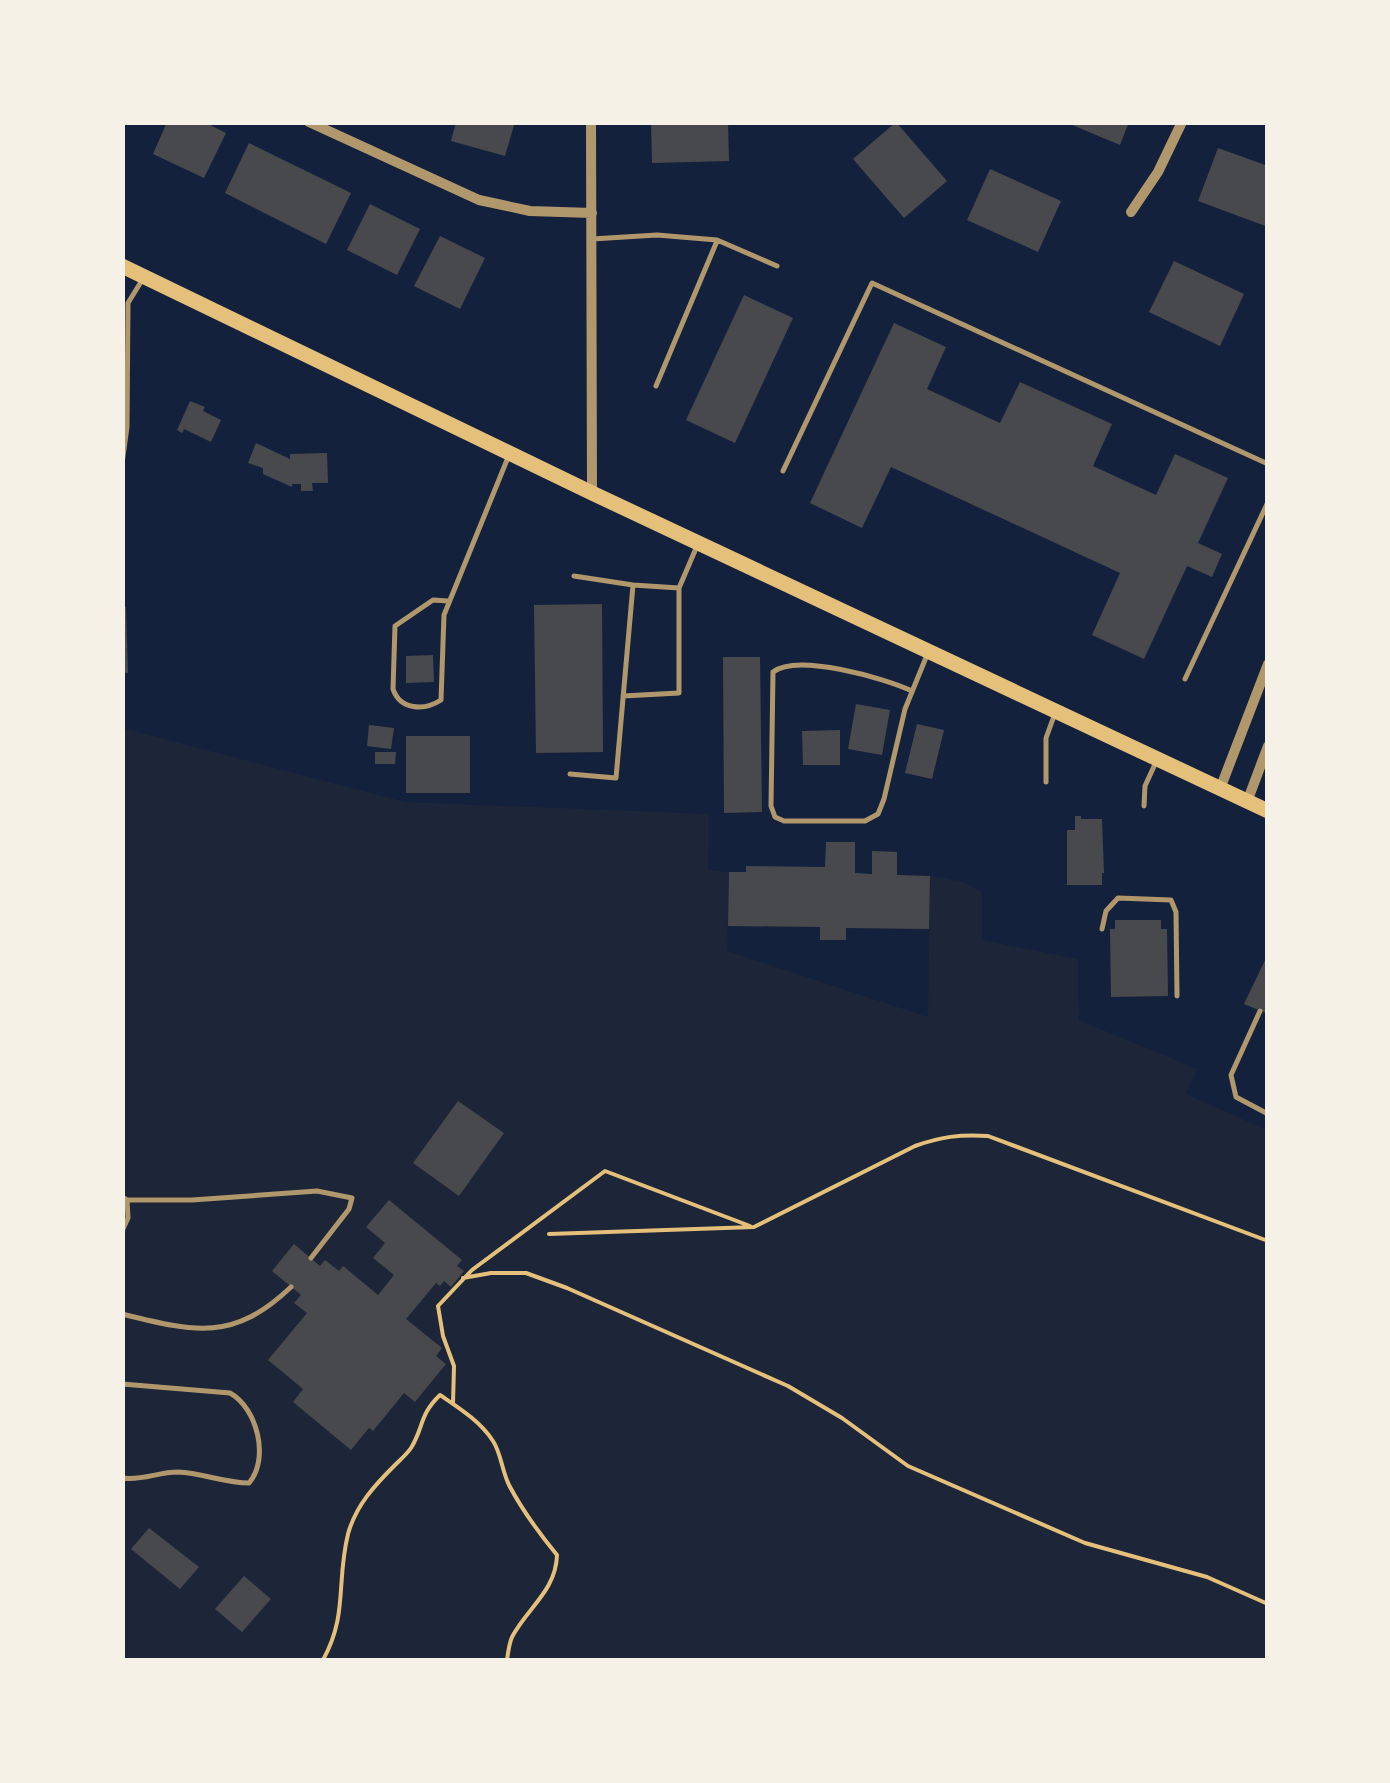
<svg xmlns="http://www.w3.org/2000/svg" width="1390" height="1783" viewBox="0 0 1390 1783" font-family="'DM Sans',sans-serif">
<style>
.green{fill:#1d2539}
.building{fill:#48494c}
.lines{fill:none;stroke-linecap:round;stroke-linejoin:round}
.path{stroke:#e5c07b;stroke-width:4}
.service{stroke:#b1986c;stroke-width:5}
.minor{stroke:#b1986c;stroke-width:10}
.primary{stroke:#e5c07b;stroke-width:15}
</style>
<rect width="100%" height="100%" fill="#14213d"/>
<path class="green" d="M 122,728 L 405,802 L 709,814 L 708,870 L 729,872 L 727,951 L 928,1017 L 930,876 L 960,881 L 982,892 L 982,940 L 1078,959 L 1079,1020 L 1197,1069 L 1186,1094 L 1267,1130 L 1267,1660 L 123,1660 Z"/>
<path class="building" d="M 167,122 L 204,122 L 226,133 L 204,178 L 153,154 Z
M 456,122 L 515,122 L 505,156 L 451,141 Z
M 651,122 L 728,122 L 729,161 L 652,163 Z
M 896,122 L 947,181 L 904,218 L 853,159 Z
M 1065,122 L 1129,122 L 1120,145 Z
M 249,143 L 351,193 L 326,244 L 225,193 Z
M 1218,148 L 1268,166 L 1268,227 L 1198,201 Z
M 990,169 L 1061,201 L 1038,252 L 967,220 Z
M 370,204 L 420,229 L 397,275 L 347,250 Z
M 440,236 L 485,258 L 460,309 L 414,286 Z
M 1174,261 L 1244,294 L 1220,346 L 1149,312 Z
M 744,295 L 793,318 L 735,443 L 686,420 Z
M 894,323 L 946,347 L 927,389 L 1000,423 L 1020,382 L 1112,424 L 1093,466 L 1156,495 L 1175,454 L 1228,478 L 1198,543 L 1222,554 L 1212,577 L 1187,566 L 1144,659 L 1092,635 L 1120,573 L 891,467 L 862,528 L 810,503 Z
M 190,401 L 205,407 L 203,411 L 221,420 L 211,442 L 184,429 L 182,433 L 177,430 Z
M 256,443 L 290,459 L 290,454 L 327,453 L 328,483 L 312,483 L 313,491 L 301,491 L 301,484 L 292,484 L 292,487 L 263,474 L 263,468 L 248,463 Z
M 602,604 L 603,752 L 536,753 L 534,605 Z
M 122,607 L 126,607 L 128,673 L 122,673 Z
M 433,655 L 434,682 L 406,683 L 406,656 Z
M 723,657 L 760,657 L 762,812 L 724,813 Z
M 856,704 L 890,710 L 882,755 L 848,749 Z
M 917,724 L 944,730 L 932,779 L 905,773 Z
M 369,725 L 394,728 L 391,749 L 367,746 Z
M 840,730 L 840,765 L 803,765 L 802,731 Z
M 406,736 L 470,736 L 470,793 L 406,793 Z
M 375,752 L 396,752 L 395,764 L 375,764 Z
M 1075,816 L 1081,816 L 1081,819 L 1102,819 L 1104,873 L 1102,873 L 1102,885 L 1067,885 L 1067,830 L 1075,830 Z
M 826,842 L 855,842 L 855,873 L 872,874 L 872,851 L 897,852 L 897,875 L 930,876 L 929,929 L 846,928 L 846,940 L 820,940 L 820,927 L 728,926 L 729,872 L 746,872 L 746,866 L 825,867 Z
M 1115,920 L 1161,920 L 1161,929 L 1167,929 L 1168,996 L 1111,997 L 1110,929 L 1115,929 Z
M 1268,954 L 1268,1014 L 1244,1004 Z
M 458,1101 L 504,1133 L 459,1196 L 413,1163 Z
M 389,1200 L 462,1260 L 457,1266 L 464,1271 L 451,1287 L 444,1281 L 440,1286 L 436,1283 L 406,1319 L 442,1348 L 436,1356 L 446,1364 L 415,1402 L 404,1393 L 373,1431 L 369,1428 L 351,1450 L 293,1402 L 303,1389 L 268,1360 L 307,1313 L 294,1303 L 301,1295 L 272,1271 L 294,1244 L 320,1266 L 325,1260 L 339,1271 L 343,1266 L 378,1295 L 394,1275 L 373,1258 L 385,1243 L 366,1227 Z
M 149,1528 L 199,1567 L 180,1589 L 131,1549 Z
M 244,1576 L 271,1599 L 242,1632 L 215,1609 Z"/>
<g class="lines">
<path class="path" d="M 549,1234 L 754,1227 L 915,1146 C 940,1137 960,1134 988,1136 L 1268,1241
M 463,1278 L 491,1273 L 526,1273 L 567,1288 L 788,1386 L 842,1418 L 908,1466 L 1085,1543 L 1207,1577 L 1268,1604
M 453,1404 L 454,1366 L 443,1336 L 438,1306 L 472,1270 L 605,1171 L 750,1226
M 323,1660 C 348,1615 336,1583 348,1534 C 356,1505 375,1485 395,1465 C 400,1460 407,1454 411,1448 C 424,1427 419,1415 440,1395 C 459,1408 480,1421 493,1441 C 501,1453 502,1471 509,1485 C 522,1510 539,1533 557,1555 C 556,1591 527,1608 512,1637 C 509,1644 508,1653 507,1660"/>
<path class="service" d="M 592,239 L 657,235 L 717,240 L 777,266
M 656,386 L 717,241
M 122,464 L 127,427 L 128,303 L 144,277
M 783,471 L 872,283 L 1268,464
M 574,576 L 633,585
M 448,601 L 433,600 L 395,626 L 393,689 C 400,710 424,711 441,700 L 444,615 L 509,455
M 1185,679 L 1268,502
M 912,691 C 884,678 797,653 773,672 L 771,806 L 775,817 L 784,821 L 865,821 L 878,814 L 884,799 L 905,709 L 927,655
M 623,696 L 679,693 L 679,588 L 697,546
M 570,774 L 616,778 L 633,585 L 679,588
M 1046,782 L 1046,738 L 1054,716
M 1144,806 L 1145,786 L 1156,762
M 1102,929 L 1106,911 L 1118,898 L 1171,900 L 1176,912 L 1177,996
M 1260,1011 L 1231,1075 L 1236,1097 L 1268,1114
M 122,1197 L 127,1200 L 192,1200 L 317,1191 L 352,1198 L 349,1209 L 311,1258
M 122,1231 L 128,1218 L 127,1200
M 122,1314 C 195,1332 233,1342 291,1287
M 122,1384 L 230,1393 C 257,1408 270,1458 249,1483 C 225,1483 202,1473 178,1472 C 158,1472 142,1481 122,1478"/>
<path class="minor" d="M 309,122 L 479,200 L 530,211 L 592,213
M 591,122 L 592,493
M 1131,212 L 1158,172 L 1182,122
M 1220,789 L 1268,664
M 1247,802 L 1268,746"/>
<path class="primary" d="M 122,266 L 592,493 L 1268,811"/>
</g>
<rect width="1390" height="1783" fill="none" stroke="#f6f1e7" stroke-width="250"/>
</svg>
